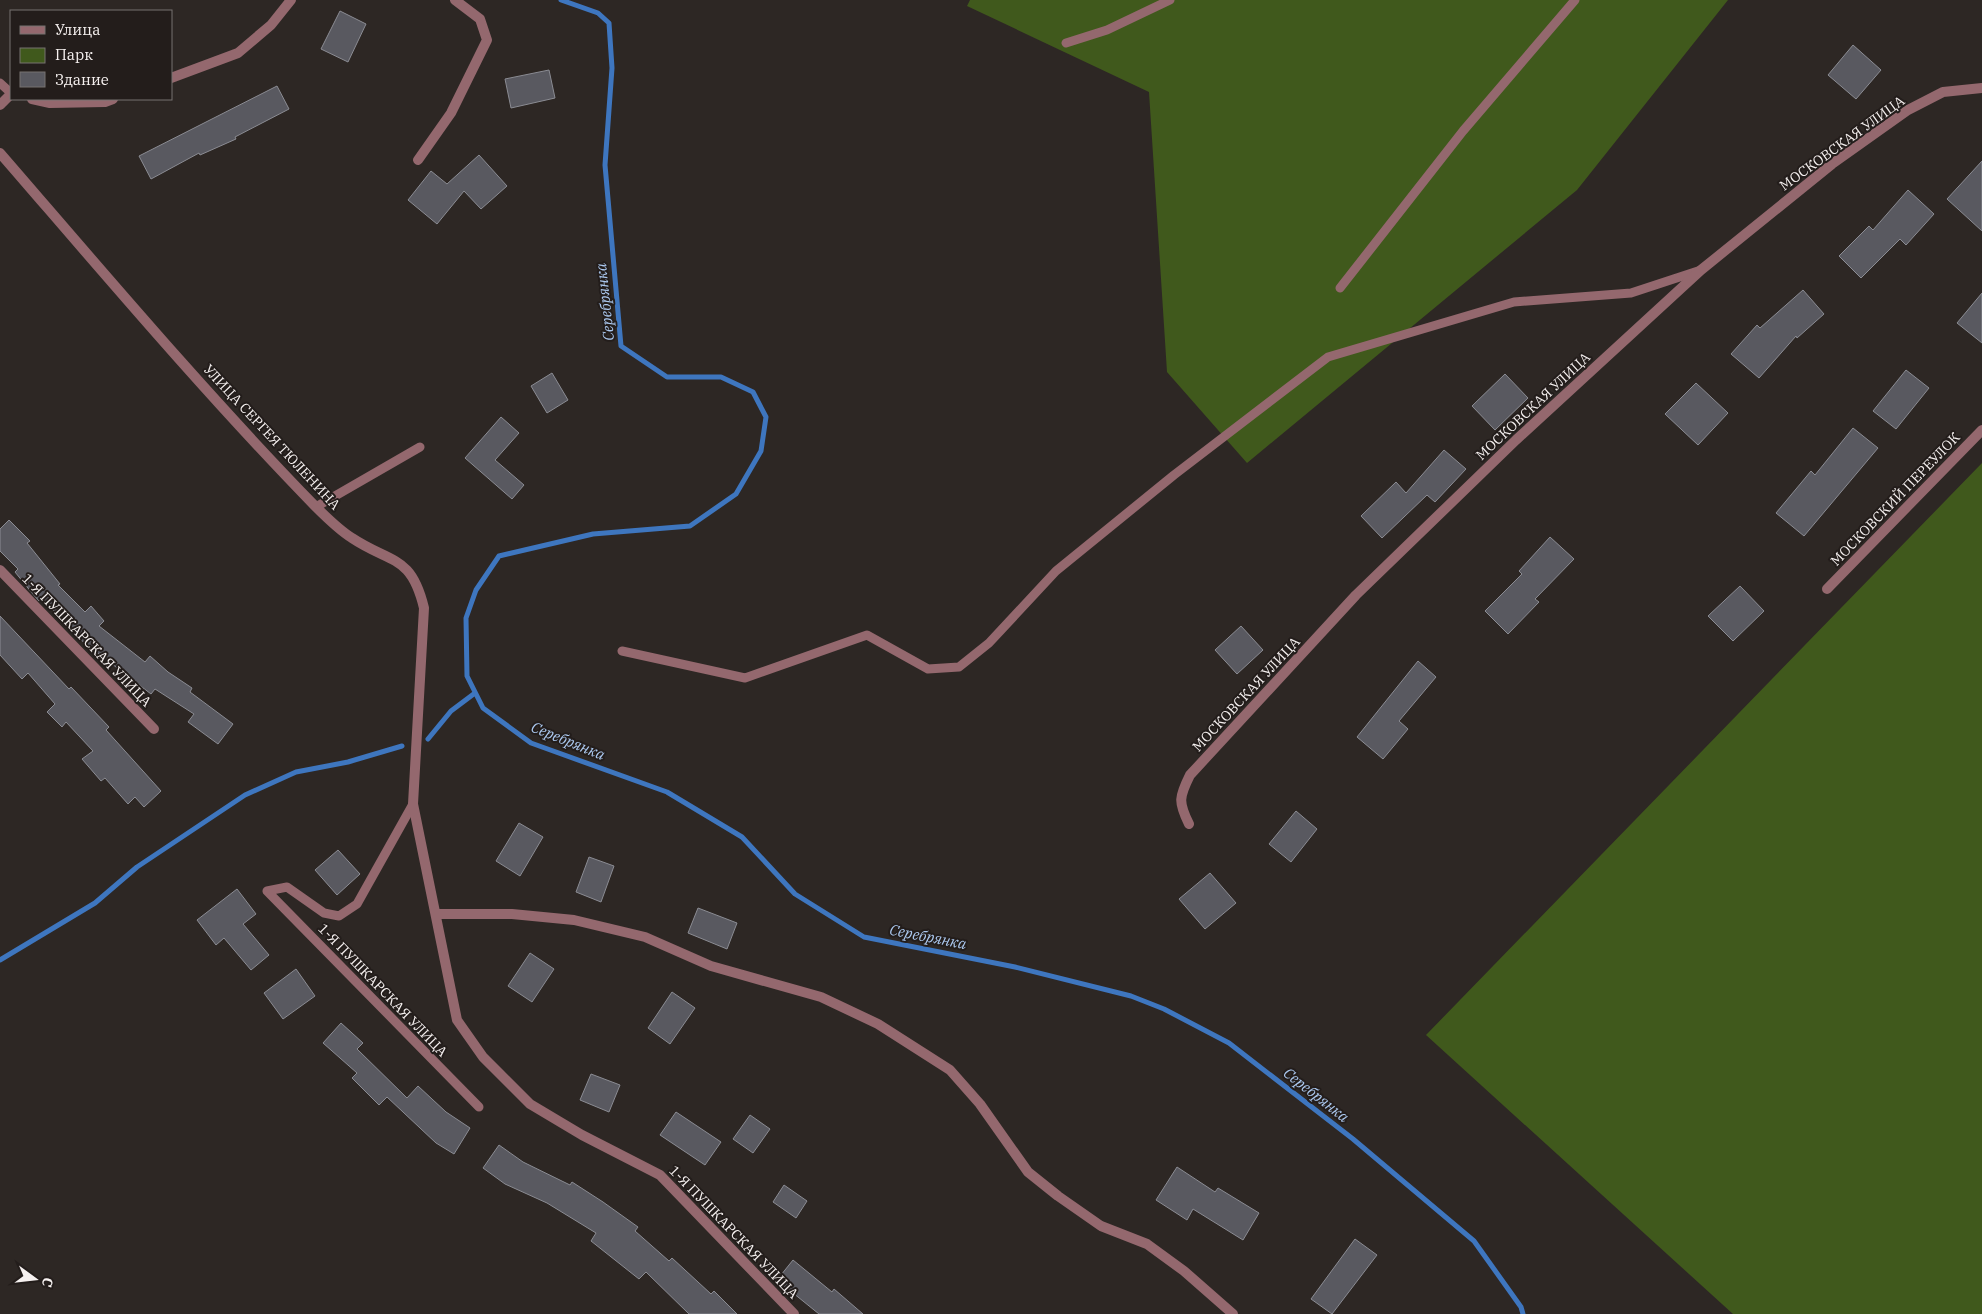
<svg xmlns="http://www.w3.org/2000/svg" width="1982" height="1314" viewBox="0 0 1982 1314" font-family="'IBM Plex Serif',serif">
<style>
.green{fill:#40591c}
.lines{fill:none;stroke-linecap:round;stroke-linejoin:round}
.stream{stroke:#3e76bf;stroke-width:5}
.building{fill:#595960;stroke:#8b8c93}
.lane{stroke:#94686e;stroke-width:9}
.street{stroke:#94686e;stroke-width:10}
.labels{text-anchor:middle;stroke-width:4;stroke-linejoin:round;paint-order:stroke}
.street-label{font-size:14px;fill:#f6f1f0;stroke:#231d1b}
.water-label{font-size:15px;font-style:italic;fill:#acc9f0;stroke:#231d1b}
</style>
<rect width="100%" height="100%" fill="#2d2724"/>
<path class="green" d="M 970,0 L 1728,0 L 1577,190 L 1247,463 L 1167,372 L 1149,92 L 967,6 Z
M 1982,463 L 1982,1314 L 1733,1314 L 1426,1035 Z"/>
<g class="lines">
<path class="stream" d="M 561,0 L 598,13 L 609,23 L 612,68 L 605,165 L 621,346 L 667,377 L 721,377 L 753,392 L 766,417 L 761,451 L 736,494 L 690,526 L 593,534 L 499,556 L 476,590 L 466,618 L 467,676 L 483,708 L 531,743 L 667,792 L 742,837 L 795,894 L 864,937 L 1015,967 L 1131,996 L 1164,1009 L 1229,1043 L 1353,1139 L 1474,1241 L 1521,1307 L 1523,1314
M 428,739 L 451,711 L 475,693
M 0,960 L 95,903 L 137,867 L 245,795 L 296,772 L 348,762 L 402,746"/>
</g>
<path class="building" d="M 340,11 L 366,24 L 348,62 L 321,49 Z
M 1853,45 L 1881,70 L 1856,99 L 1828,75 Z
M 549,70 L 555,98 L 511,108 L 505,79 Z
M 277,86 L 289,109 L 235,137 L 236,139 L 200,155 L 199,153 L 151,179 L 139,156 Z
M 479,155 L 507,186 L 481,209 L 464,191 L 437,224 L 408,200 L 431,171 L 447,184 Z
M 1982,161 L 1982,231 L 1947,199 Z
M 1908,190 L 1934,214 L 1906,245 L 1900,239 L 1861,278 L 1839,256 L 1869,226 L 1873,230 Z
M 1803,290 L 1824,314 L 1797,338 L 1796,336 L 1759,378 L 1731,354 L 1757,325 L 1760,328 Z
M 1982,293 L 1982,343 L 1957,323 Z
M 1906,370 L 1929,388 L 1896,429 L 1873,411 Z
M 552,373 L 568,400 L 547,413 L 531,386 Z
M 1505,374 L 1528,398 L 1495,430 L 1472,406 Z
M 1696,383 L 1728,413 L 1698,445 L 1665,414 Z
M 501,417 L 519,433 L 495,460 L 524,485 L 512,499 L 465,458 Z
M 1853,428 L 1878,448 L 1804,536 L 1776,513 L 1811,471 L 1815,475 Z
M 1444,450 L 1466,469 L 1435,502 L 1427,495 L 1382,538 L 1361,516 L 1396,482 L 1406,493 Z
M 9,520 L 30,541 L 27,543 L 60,584 L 58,585 L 85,612 L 91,606 L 104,621 L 99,626 L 145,662 L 150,656 L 168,672 L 192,688 L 190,692 L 233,724 L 218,744 L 188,722 L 194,714 L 155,689 L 151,694 L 81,640 L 42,598 L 39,601 L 32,593 L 15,572 L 18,569 L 0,551 L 0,529 Z
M 1550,537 L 1574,559 L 1535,599 L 1539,602 L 1508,634 L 1485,611 L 1522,574 L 1519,571 Z
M 1740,586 L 1764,611 L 1733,641 L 1708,616 Z
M 0,616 L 69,689 L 71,687 L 109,727 L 106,730 L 161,791 L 144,807 L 135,797 L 128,804 L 105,778 L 101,781 L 82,759 L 93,751 L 66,722 L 62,727 L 47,712 L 55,704 L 28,673 L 22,679 L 0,655 Z
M 1241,626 L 1263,650 L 1237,674 L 1215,650 Z
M 1418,661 L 1436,677 L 1399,721 L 1408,729 L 1383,759 L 1357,737 Z
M 1296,811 L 1317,829 L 1291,862 L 1269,844 Z
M 519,823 L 543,837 L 520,876 L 496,861 Z
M 338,850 L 360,874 L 337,895 L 315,870 Z
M 589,857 L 614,866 L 601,902 L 576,892 Z
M 1210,873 L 1236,903 L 1205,929 L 1179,899 Z
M 237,889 L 256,914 L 243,924 L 269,955 L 251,970 L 224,938 L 216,945 L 197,920 Z
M 698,908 L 737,923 L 727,949 L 688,933 Z
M 530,953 L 554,969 L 532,1002 L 508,986 Z
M 296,969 L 315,996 L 283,1019 L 264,993 Z
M 672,992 L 695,1008 L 670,1044 L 648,1028 Z
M 341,1023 L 363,1043 L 357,1049 L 407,1098 L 418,1086 L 446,1112 L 470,1128 L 454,1154 L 436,1143 L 387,1097 L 379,1105 L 352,1078 L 357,1073 L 323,1043 Z
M 591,1074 L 620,1085 L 609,1112 L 580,1100 Z
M 676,1112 L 721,1142 L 705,1165 L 660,1135 Z
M 750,1115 L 770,1129 L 753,1153 L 733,1139 Z
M 499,1145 L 523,1162 L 570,1185 L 572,1182 L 603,1202 L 638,1227 L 635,1231 L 669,1261 L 672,1258 L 711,1294 L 714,1291 L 737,1314 L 689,1314 L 646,1272 L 639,1279 L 591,1241 L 596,1233 L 547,1203 L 505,1184 L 483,1168 Z
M 1177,1167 L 1215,1192 L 1218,1188 L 1259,1213 L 1243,1240 L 1193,1209 L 1187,1220 L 1156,1200 Z
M 784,1185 L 807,1201 L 796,1218 L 773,1202 Z
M 1355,1239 L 1377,1255 L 1332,1314 L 1311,1299 Z
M 793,1260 L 832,1292 L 834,1289 L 863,1314 L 819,1314 L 777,1280 Z"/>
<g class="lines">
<path class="lane" d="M 1066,43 L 1107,30 L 1170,0
M 0,83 L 11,93
M 1340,288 L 1463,131 L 1575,0
M 316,507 L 420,447
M 622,651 L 745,678 L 867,635 L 928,669 L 959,667 L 989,643 L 1056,571 L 1174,475 L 1328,357 L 1514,302 L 1631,293 L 1701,270
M 267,891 L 479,1107
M 267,891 L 287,887 L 324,913 L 339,916 L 357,904 L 413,804"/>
<path class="street" d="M 171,78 L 238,53 L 271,25 L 291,0
M 32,99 L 50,103 L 105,102 L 113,99
M 0,105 L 11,94
M 0,153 C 103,272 205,393 315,506 C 326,517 339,530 352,538 C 391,564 411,554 424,608 L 413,804 L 457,1020 L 483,1057 L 530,1104 L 582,1135 L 660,1175 L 794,1314
M 418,160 L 451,113 L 487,40 L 480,19 L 455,0
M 0,570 L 154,729
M 1827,589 L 1982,430
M 1189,824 C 1178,802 1179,797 1190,775 L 1356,595 L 1516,440 L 1701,270 L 1832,164 L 1908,110 L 1943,92 L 1982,88
M 436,914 L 512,914 L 574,920 L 645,937 L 711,966 L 821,997 L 878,1024 L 950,1070 L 980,1104 L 1028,1172 L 1058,1196 L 1101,1226 L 1147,1244 L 1184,1271 L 1233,1314"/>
</g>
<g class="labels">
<g class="street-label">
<text transform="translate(1842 143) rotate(-36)" y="5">МОСКОВСКАЯ УЛИЦА</text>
<text transform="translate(1533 406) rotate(-43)" y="5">МОСКОВСКАЯ УЛИЦА</text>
<text transform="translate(272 437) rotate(47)" y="5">УЛИЦА СЕРГЕЯ ТЮЛЕНИНА</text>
<text transform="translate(1895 499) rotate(-46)" y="5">МОСКОВСКИЙ ПЕРЕУЛОК</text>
<text transform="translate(87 640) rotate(46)" y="5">1-Я ПУШКАРСКАЯ УЛИЦА</text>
<text transform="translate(1246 694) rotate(-47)" y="5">МОСКОВСКАЯ УЛИЦА</text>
<text transform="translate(383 990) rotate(46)" y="5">1-Я ПУШКАРСКАЯ УЛИЦА</text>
<text transform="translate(734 1232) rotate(46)" y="5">1-Я ПУШКАРСКАЯ УЛИЦА</text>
</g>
<g class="water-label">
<text transform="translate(605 302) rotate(-96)" y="5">Серебрянка</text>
<text transform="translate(568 741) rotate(22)" y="5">Серебрянка</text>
<text transform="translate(928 937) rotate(11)" y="5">Серебрянка</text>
<text transform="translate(1316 1095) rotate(38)" y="5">Серебрянка</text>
</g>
</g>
<rect x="10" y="10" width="162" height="90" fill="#231d1b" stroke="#777270"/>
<rect x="20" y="26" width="25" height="8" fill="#94686e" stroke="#777270"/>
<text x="55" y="35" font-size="15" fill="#f6f1f0">Улица</text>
<rect x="20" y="48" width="25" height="15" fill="#40591c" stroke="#777270"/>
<text x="55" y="60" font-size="15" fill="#f6f1f0">Парк</text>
<rect x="20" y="72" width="25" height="15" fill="#595960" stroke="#777270"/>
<text x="55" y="85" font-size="15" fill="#f6f1f0">Здание</text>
<g transform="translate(35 1279) rotate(105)" stroke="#231d1b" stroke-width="4" paint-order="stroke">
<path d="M0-4L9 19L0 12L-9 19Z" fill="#f6f1f0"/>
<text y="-8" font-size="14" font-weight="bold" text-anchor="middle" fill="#f6f1f0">С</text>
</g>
</svg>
